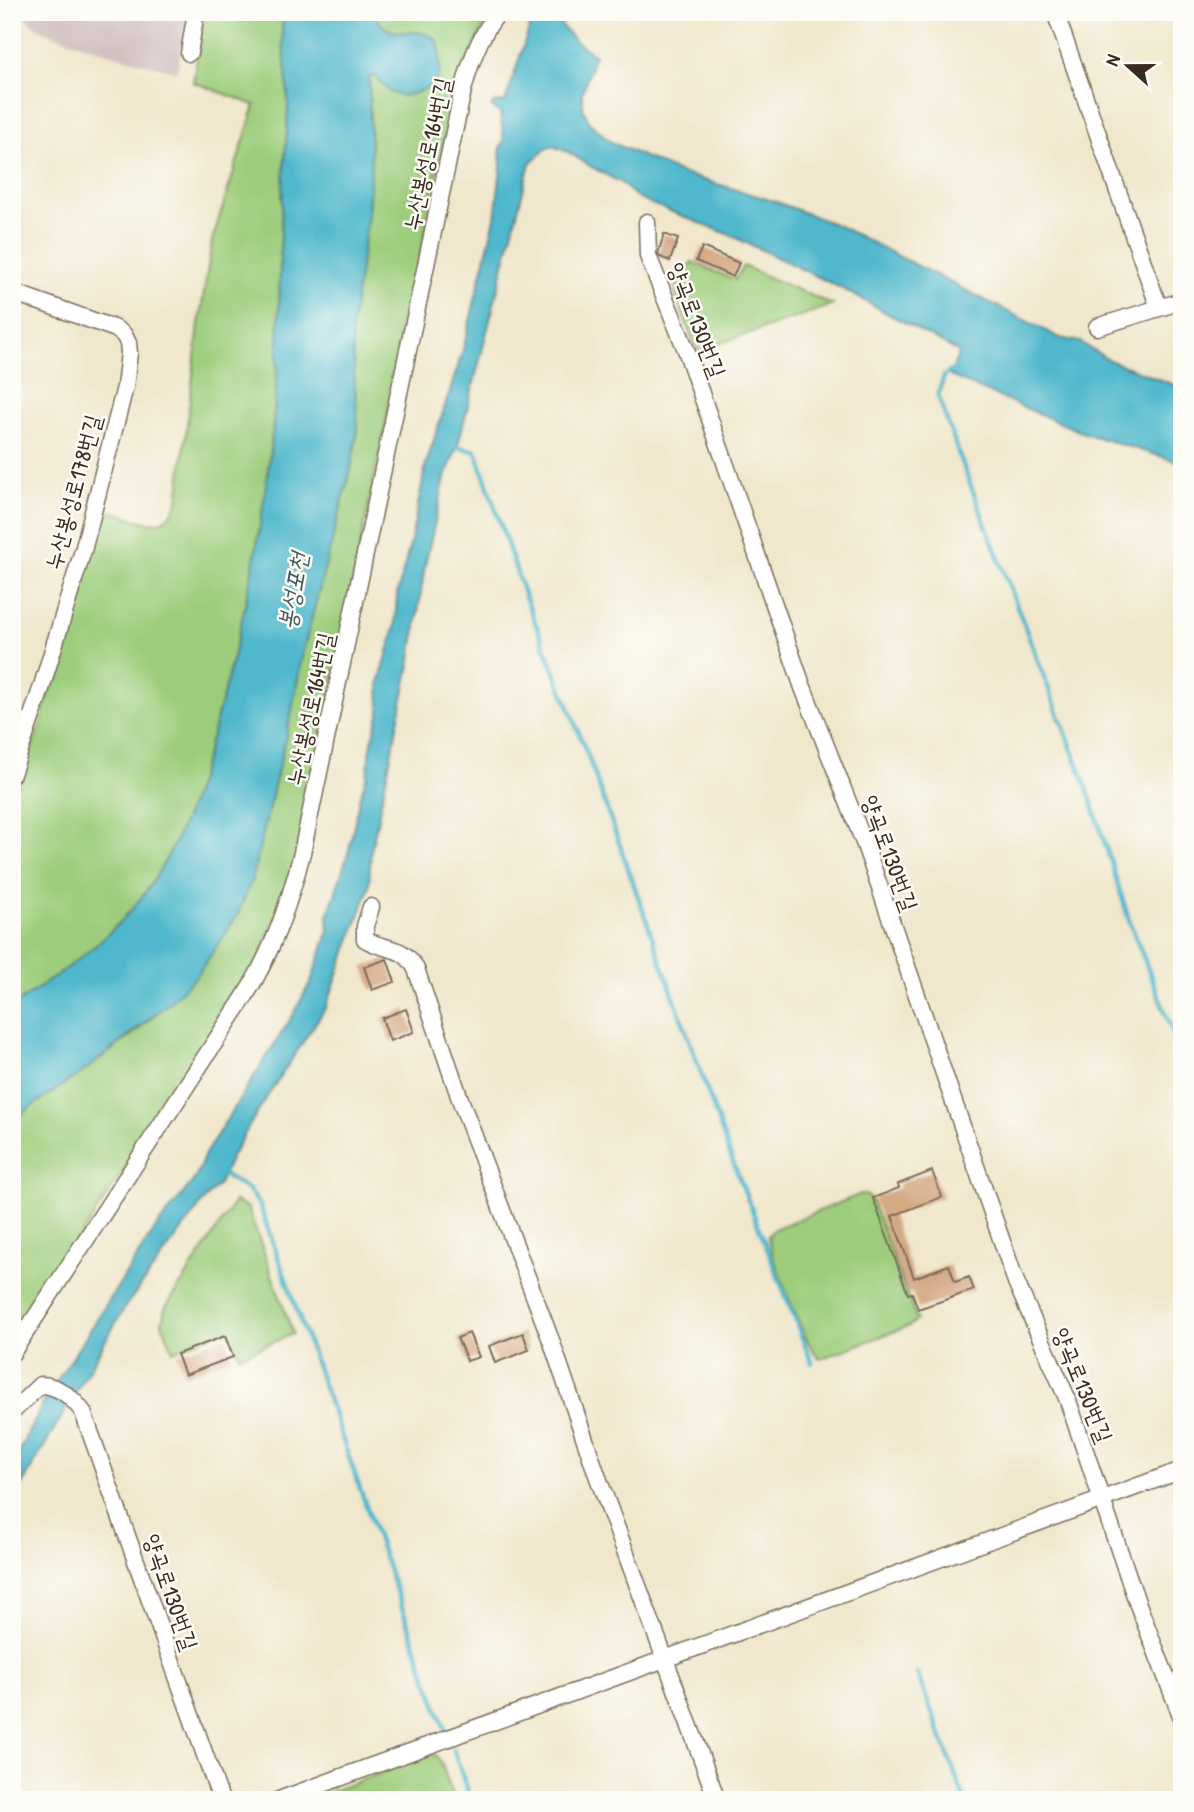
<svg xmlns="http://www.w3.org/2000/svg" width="1194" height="1812" viewBox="0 0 1194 1812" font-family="'Patrick Hand','Poor Story',sans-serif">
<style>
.industrial{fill:#d2bfc0}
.green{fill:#9dcd7b;stroke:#6c7c4c;stroke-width:2}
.water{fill:#4fb8cc;stroke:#457175;stroke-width:2}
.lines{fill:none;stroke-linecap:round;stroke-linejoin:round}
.stream{stroke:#4fb8cc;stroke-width:4.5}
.building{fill:#d5a984}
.minor-casing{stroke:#7a6c5b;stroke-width:19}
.minor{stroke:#fff;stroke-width:16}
.labels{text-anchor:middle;stroke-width:5;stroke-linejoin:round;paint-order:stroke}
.street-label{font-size:23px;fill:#3b2a1e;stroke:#fdfcf7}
.water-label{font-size:24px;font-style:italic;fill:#425c5b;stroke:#fdfcf7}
</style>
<rect width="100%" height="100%" fill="#fdfcf7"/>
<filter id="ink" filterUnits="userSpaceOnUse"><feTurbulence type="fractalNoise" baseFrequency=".0143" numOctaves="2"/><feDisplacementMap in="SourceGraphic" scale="14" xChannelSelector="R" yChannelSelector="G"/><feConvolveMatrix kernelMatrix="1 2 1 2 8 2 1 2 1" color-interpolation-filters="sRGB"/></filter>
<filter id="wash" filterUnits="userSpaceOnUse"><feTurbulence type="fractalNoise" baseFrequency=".00686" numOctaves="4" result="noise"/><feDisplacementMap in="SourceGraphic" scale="28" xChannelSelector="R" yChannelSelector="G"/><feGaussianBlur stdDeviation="1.57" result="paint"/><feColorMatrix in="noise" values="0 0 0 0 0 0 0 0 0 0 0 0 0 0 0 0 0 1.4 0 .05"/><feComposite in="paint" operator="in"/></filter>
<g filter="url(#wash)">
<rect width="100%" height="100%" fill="#f0e7cc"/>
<path class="industrial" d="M 20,12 L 187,12 L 177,72 L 114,55 L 45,32 L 34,26 Z"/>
<path class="green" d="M 205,12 L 282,12 C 281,45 289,77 288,109 C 287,142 283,174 282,207 C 279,263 280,319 277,375 C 270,488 250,601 219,710 C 202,773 185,836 147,890 C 112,939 61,973 12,1007 L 12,800 L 37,735 L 100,513 C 124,504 160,547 178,501 L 199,324 L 212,241 L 255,105 L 193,82 Z
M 374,12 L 491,12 L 459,77 L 453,96 L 294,866 L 258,962 L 12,1343 L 12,1122 L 28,1109 L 91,1066 L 137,1031 L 197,975 L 238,914 L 252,879 L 291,715 L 303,651 L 351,468 L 358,429 L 351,330 L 368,214 L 371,165 L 369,78 L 373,76 C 385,82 388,92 402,96 L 438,42 C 417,22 386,46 374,12 Z
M 692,262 L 735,280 L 743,266 L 833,305 L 697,351 L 676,296 L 676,284 Z
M 861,1194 L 868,1196 L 872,1202 L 917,1320 L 909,1326 L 820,1359 C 807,1351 771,1255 768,1236 L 774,1229 Z
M 235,1201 L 248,1208 L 293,1334 L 239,1356 L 228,1329 L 173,1351 L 162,1323 L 165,1309 Z
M 434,1754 L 441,1762 L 454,1800 L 306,1800 Z"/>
<path class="water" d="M 282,12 L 374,12 C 386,46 414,23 434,38 C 440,43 440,51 440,58 C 440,65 441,73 437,79 C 430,89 410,97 398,95 C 386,93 383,81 373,76 L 369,79 L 371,165 L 368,214 L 351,330 L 358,429 L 351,468 L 303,651 L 291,715 L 252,879 L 238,914 L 217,946 L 197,975 L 169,1003 L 91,1066 L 28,1109 L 12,1122 L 12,1007 C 61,972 112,940 147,890 C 185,836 202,773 219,710 C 250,601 270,488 277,375 C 280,319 279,263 282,207 C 283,174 287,142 288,109 C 289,77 281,45 282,12 Z
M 558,18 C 561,30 584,49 595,55 L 582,93 L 583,110 L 590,123 L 611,142 L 680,173 L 774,201 L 837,225 L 1060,338 L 1080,342 L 1109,360 L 1182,388 L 1182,463 L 1084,433 L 950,376 L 959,352 L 839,287 L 730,235 L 639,199 L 620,182 L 593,168 L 568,152 L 553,146 L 547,148 L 530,163 L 458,445 L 445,478 L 425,565 L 411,660 L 371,851 L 369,888 L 326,1007 L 261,1106 L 231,1157 L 219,1184 L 205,1199 L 125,1307 L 12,1502 L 12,1464 L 46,1398 L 153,1232 L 196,1177 L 205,1154 L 293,1015 L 311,981 L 329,930 L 328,916 L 349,850 L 359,800 L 367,775 L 372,742 L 380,711 L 379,683 L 395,627 L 397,595 L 411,541 L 426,464 L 462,354 L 495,218 L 501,168 L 500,148 L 504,140 L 500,113 L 491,107 L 493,103 L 505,102 L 529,29 L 528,22 Z"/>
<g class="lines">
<path class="stream" d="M 955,368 L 944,376 L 938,395 L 959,455 L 1090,796 L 1130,923 L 1182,1055
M 452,446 L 476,451 L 524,594 L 588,756 L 728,1149 L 812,1363
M 220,1172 L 249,1190 L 260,1206 L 446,1732
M 917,1673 L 965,1800
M 453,1749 L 471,1800"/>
</g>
<g id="blocks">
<path class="building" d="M 664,234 L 678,239 L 670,261 L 660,257 L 658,254 Z
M 702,247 L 739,263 L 733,277 L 696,261 Z
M 387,959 L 395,982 L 372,990 L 364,967 Z
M 406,1009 L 414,1032 L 390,1041 L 382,1018 Z
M 932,1171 L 942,1197 L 892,1216 L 914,1278 L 949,1265 L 955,1282 L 969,1277 L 974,1290 L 918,1309 L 912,1293 L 908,1294 L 873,1198 L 899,1188 L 898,1184 Z
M 469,1333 L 479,1357 L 467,1361 L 457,1338 Z
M 523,1333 L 529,1350 L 495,1363 L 489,1346 Z
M 225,1336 L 233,1357 L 185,1375 L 177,1354 Z"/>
</g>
</g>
<g filter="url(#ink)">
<use href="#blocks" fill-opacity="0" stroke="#7a6c5b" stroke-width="2"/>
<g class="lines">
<defs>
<path id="minor" d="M 1055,12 L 1159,308
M 189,53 L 196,12
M 647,222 L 648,256 L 686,350 L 802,685 L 865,845 L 1016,1282 L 1067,1398 L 1137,1602 L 1182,1718
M 12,292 L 116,329 L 124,335 L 128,343 L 129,353 L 125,387 L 84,547 L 41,689 L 12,774
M 1097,327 L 1182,301
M 371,907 L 365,926 L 365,939 C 386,952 403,944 416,969 L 460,1099 L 552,1343 L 597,1475 L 717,1800
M 12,1353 L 245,996 C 273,951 289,904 302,853 L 461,99 C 468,69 478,36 499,12
M 12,1412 L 40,1385 C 58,1385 73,1398 83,1412 L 221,1800
M 279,1800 L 1182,1470"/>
</defs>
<use href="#minor" class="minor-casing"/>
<use href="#minor" class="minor"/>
</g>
</g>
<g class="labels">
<g class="street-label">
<text transform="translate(427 154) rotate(-78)" y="8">누산봉성로164번길</text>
<text transform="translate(697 320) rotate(69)" y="8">양곡로130번길</text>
<text transform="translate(73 492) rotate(-75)" y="8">누산봉성로178번길</text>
<text transform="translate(310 709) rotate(-78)" y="8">누산봉성로164번길</text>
<text transform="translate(890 853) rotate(70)" y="8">양곡로130번길</text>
<text transform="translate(1083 1385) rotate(68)" y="8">양곡로130번길</text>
<text transform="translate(171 1592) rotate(71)" y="8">양곡로130번길</text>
</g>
<g class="water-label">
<text transform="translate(293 591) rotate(-80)" y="8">봉성포천</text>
</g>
</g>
<rect width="1194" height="1812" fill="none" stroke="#fdfcf7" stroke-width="42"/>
<g transform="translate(1128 66) rotate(291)" stroke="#fdfcf7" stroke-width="5" paint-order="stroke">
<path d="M0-5L12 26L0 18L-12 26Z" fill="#3b2a1e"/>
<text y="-10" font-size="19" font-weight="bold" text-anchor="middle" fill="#3b2a1e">N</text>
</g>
</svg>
